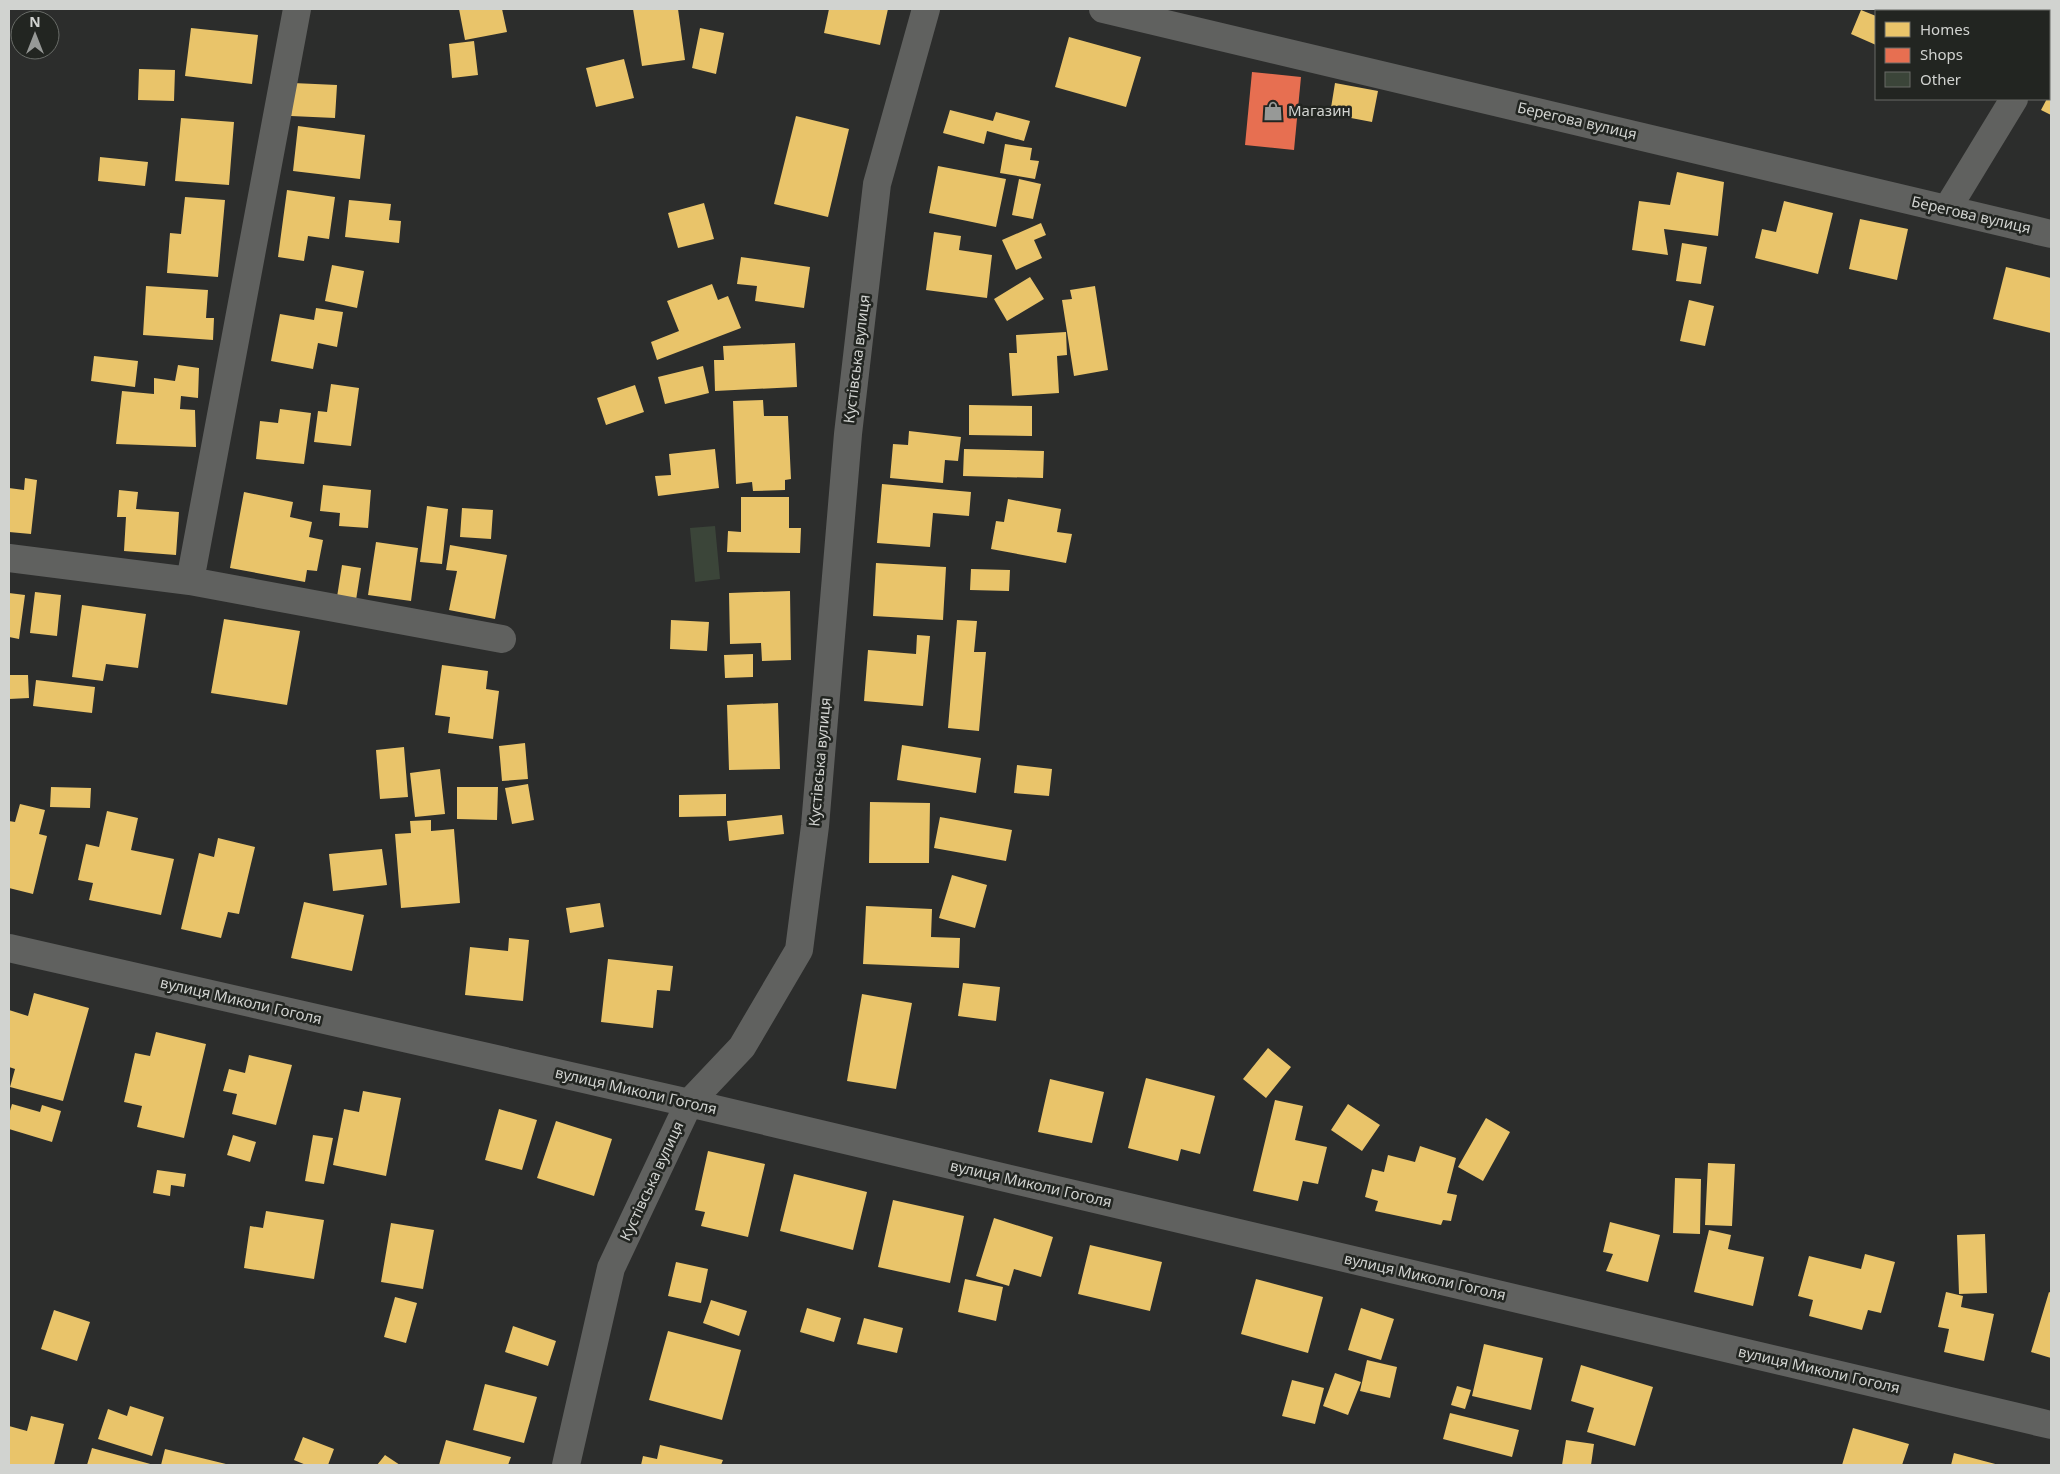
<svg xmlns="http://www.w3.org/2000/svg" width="2060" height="1474" viewBox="0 0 2060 1474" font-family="'Noto Sans',sans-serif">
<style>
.homes{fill:#e9c46a}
.shops{fill:#e76f51}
.building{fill:#3b4539}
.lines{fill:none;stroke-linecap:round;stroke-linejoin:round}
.minor{stroke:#60615f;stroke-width:28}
.labels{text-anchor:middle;stroke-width:5;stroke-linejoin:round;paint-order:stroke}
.poi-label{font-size:15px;fill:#d1d3d0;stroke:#222521;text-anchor:start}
.street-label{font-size:15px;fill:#d1d3d0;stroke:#222521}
</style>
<rect width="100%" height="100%" fill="#2c2d2c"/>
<path class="homes" d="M 459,9 L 502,9 L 507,32 L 465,40 Z
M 633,9 L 678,9 L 685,60 L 642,66 Z
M 829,9 L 888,9 L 880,45 L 824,33 Z
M 1861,10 L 1876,16 L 1876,45 L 1851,34 Z
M 191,28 L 258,35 L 252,84 L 185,76 Z
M 700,28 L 724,33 L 716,74 L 692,68 Z
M 1069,37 L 1141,57 L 1126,107 L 1055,87 Z
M 474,41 L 478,75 L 452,78 L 449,44 Z
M 624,59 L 634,98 L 596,107 L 586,68 Z
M 139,69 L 175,70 L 174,101 L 138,100 Z
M 293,83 L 337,85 L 335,118 L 291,116 Z
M 1335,83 L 1378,91 L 1372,122 L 1330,114 Z
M 2051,91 L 2051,115 L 2041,110 Z
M 950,110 L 993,121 L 996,112 L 1030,121 L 1024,141 L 987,131 L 984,144 L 943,133 Z
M 796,116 L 849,129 L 828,217 L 774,204 Z
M 181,118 L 234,122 L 229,185 L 175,181 Z
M 298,126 L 365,135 L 360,179 L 293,171 Z
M 1005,144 L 1032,148 L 1030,160 L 1039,161 L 1035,179 L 1000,173 Z
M 100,157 L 148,162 L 145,186 L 98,181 Z
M 938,166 L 1006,179 L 996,227 L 929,213 Z
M 1677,172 L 1724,182 L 1718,236 L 1664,229 L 1668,255 L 1632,250 L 1639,201 L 1670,205 Z
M 1019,179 L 1041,184 L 1033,219 L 1012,215 Z
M 287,190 L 335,197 L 329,239 L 308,236 L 304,261 L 278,257 Z
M 185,197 L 225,200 L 218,277 L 167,273 L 170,233 L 181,234 Z
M 349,200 L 391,204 L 389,220 L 401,221 L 399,243 L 345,237 Z
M 1784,201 L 1833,213 L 1818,274 L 1755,258 L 1762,229 L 1776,232 Z
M 704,203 L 714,239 L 678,248 L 668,213 Z
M 1860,219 L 1908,229 L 1897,280 L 1849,269 Z
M 1041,223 L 1046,235 L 1034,240 L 1042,258 L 1016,270 L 1002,240 Z
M 934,232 L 961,236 L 959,250 L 992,255 L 987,298 L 926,290 Z
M 1682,243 L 1707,247 L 1701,284 L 1676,281 Z
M 741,257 L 810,267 L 804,308 L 755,301 L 757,286 L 737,284 Z
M 332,265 L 364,271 L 357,308 L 325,301 Z
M 2006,267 L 2051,278 L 2051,333 L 1993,319 Z
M 1030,277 L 1044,299 L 1007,321 L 994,299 Z
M 712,284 L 718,300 L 728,296 L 741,328 L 657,360 L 651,342 L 679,331 L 667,301 Z
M 146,286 L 208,290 L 206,318 L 214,318 L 213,340 L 143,335 Z
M 1095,286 L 1108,370 L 1074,376 L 1062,300 L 1072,299 L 1070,290 Z
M 1689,300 L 1714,306 L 1705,346 L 1680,341 Z
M 316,308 L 343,312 L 337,347 L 318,343 L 313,369 L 271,361 L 280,314 L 314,320 Z
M 1066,332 L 1067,355 L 1057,356 L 1059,393 L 1012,396 L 1009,353 L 1017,353 L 1016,335 Z
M 795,343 L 797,387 L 715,391 L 714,360 L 724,360 L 723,346 Z
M 94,356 L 138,361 L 135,387 L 91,381 Z
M 178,365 L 199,368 L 198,398 L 181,396 L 180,409 L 195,410 L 196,447 L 116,444 L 122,391 L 154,394 L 154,378 L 175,381 Z
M 703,366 L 709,393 L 665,404 L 658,377 Z
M 331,384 L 359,388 L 351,446 L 314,442 L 318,411 L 327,412 Z
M 635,385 L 644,412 L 606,425 L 597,398 Z
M 763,400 L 764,416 L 788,416 L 791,479 L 785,480 L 785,490 L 753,491 L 752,482 L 736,484 L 733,401 Z
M 969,405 L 1032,406 L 1032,436 L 969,435 Z
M 280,409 L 311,413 L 304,464 L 256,459 L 260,421 L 278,423 Z
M 909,431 L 961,437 L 958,461 L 945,460 L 943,483 L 890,478 L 893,444 L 908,445 Z
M 715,449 L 719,488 L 658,496 L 655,476 L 671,475 L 669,454 Z
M 964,449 L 1044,451 L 1043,478 L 963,476 Z
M 25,478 L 37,480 L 31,534 L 9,532 L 9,488 L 24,490 Z
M 882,484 L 971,492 L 969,516 L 933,513 L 930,547 L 877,543 Z
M 323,485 L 371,490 L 368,528 L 339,526 L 340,513 L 320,511 Z
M 119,490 L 138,492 L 136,509 L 179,512 L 176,555 L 124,551 L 126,517 L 117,517 Z
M 244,492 L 293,502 L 290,517 L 312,522 L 309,537 L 323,540 L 317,571 L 307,570 L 305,582 L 230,568 Z
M 741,497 L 789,497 L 789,528 L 801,528 L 800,553 L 727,552 L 728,531 L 741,532 Z
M 1008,499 L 1061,509 L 1057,532 L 1072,534 L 1066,563 L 991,549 L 996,521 L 1004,522 Z
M 427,506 L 448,509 L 442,564 L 420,562 Z
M 462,508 L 493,510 L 491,539 L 460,537 Z
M 376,542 L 418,548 L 411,601 L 368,595 Z
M 450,545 L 507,555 L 495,619 L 449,610 L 457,571 L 446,570 Z
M 876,563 L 946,567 L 943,620 L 873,616 Z
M 342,565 L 361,568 L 356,600 L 337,597 Z
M 971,569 L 1010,570 L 1009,591 L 970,590 Z
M 790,591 L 791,660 L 762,661 L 761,643 L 730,644 L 729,593 Z
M 35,592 L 61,595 L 57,636 L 30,633 Z
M 9,593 L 25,595 L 19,639 L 9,637 Z
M 82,605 L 146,614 L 138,668 L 106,664 L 103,681 L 72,677 Z
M 224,619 L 300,631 L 287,705 L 211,693 Z
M 671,620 L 709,622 L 707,651 L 670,649 Z
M 957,620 L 977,621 L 974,652 L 986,652 L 979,731 L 948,728 Z
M 917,635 L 930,636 L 923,706 L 864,701 L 868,650 L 916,654 Z
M 753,654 L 753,677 L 725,678 L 724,655 Z
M 442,665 L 488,671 L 486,689 L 499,691 L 493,739 L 448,733 L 450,717 L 435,715 Z
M 9,675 L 28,675 L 29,698 L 9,699 Z
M 36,680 L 95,687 L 92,713 L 33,706 Z
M 778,703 L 780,769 L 729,770 L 727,705 Z
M 525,743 L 528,779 L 502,781 L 499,746 Z
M 902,745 L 981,758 L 976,793 L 897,780 Z
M 404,747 L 408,797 L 380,799 L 376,750 Z
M 1017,765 L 1052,769 L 1049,796 L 1014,793 Z
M 440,769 L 445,814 L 415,817 L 410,773 Z
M 528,784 L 534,820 L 512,824 L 505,788 Z
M 51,787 L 91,788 L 90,808 L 50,807 Z
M 457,787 L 498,787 L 497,820 L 457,819 Z
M 726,794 L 726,816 L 679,817 L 679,795 Z
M 870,802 L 930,803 L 929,863 L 869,863 Z
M 20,804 L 45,810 L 39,834 L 47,836 L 33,894 L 9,888 L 9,821 L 15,822 Z
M 107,811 L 138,818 L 131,850 L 174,859 L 161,915 L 89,900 L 93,883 L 78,880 L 86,844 L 99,847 Z
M 782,815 L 784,834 L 729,841 L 727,821 Z
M 940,817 L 1012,830 L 1006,861 L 934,848 Z
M 431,820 L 431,831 L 454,829 L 460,903 L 401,908 L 395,834 L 411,833 L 410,821 Z
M 218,838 L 255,847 L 239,914 L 228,912 L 221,938 L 181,929 L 199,853 L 214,857 Z
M 382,849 L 387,885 L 333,891 L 329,854 Z
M 952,875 L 987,885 L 975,928 L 939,918 Z
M 304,902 L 364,915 L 352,971 L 291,958 Z
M 600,903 L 604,927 L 570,933 L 566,908 Z
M 866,906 L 932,909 L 931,937 L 960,938 L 959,968 L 863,964 Z
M 509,938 L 529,940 L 523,1001 L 465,995 L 470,947 L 508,951 Z
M 608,959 L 673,966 L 670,991 L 657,990 L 653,1028 L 601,1022 Z
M 963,983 L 1000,987 L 996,1021 L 958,1016 Z
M 34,993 L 89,1008 L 63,1101 L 10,1087 L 15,1069 L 9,1067 L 9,1010 L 28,1016 Z
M 862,994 L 912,1003 L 896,1089 L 847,1081 Z
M 156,1032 L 206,1044 L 184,1138 L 137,1127 L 142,1106 L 124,1102 L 135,1053 L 150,1056 Z
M 1268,1048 L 1291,1067 L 1266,1098 L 1243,1079 Z
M 249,1055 L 292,1065 L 276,1125 L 232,1114 L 237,1094 L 223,1091 L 229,1069 L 245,1073 Z
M 1146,1078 L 1215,1096 L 1200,1154 L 1181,1149 L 1178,1161 L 1128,1148 Z
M 1050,1079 L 1104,1092 L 1092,1143 L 1038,1132 Z
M 363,1091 L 401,1098 L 386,1176 L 333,1165 L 344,1109 L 359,1112 Z
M 1275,1100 L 1303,1106 L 1295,1140 L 1327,1147 L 1318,1184 L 1303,1181 L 1298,1201 L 1253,1191 Z
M 12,1104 L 40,1112 L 42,1105 L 61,1111 L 52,1142 L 9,1129 L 9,1114 Z
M 1348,1104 L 1380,1125 L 1362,1151 L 1331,1130 Z
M 499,1109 L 537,1120 L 522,1170 L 485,1160 Z
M 1486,1118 L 1510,1132 L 1483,1181 L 1458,1167 Z
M 556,1121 L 612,1139 L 594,1196 L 537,1178 Z
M 233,1135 L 256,1142 L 250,1162 L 227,1155 Z
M 313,1135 L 333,1138 L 324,1184 L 305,1181 Z
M 1420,1146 L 1456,1158 L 1447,1193 L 1457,1195 L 1451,1221 L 1443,1220 L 1441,1225 L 1375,1211 L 1378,1201 L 1365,1197 L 1372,1169 L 1384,1172 L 1388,1155 L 1415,1162 Z
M 708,1151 L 765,1164 L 748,1237 L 701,1226 L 705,1212 L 695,1210 Z
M 1708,1163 L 1735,1164 L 1732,1226 L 1705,1225 Z
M 157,1170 L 186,1174 L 184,1187 L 171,1185 L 170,1196 L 153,1193 Z
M 794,1174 L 867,1192 L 853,1250 L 780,1231 Z
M 1675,1178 L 1701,1179 L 1700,1234 L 1673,1233 Z
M 893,1200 L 964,1216 L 950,1283 L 878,1267 Z
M 266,1211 L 324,1220 L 314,1279 L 244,1268 L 250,1226 L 263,1228 Z
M 994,1218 L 1053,1237 L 1041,1277 L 1014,1269 L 1009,1286 L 976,1276 Z
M 1610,1222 L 1660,1235 L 1648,1282 L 1606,1271 L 1613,1254 L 1603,1252 Z
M 391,1223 L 434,1230 L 423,1289 L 381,1282 Z
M 1709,1230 L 1731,1235 L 1728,1249 L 1764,1257 L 1753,1306 L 1694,1292 Z
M 1985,1234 L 1987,1293 L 1959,1294 L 1957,1235 Z
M 1090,1245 L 1162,1262 L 1150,1311 L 1078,1294 Z
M 1865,1254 L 1895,1262 L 1881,1313 L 1868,1310 L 1862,1330 L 1809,1316 L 1813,1300 L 1798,1296 L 1809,1256 L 1861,1269 Z
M 676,1262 L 708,1269 L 701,1303 L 668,1296 Z
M 965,1279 L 1003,1287 L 996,1321 L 958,1312 Z
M 1256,1279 L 1323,1297 L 1308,1353 L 1241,1334 Z
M 1946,1292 L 1963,1296 L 1961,1307 L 1994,1314 L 1984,1361 L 1944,1352 L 1949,1329 L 1938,1327 Z
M 2049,1292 L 2051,1293 L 2051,1358 L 2031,1352 Z
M 395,1297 L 417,1303 L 406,1343 L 384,1337 Z
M 711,1300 L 747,1311 L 739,1336 L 703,1323 Z
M 807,1308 L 841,1318 L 834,1342 L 800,1332 Z
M 1361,1308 L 1394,1319 L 1381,1360 L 1348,1350 Z
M 54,1310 L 90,1322 L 77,1361 L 41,1349 Z
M 864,1318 L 903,1328 L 897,1353 L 857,1344 Z
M 513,1326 L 556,1341 L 548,1366 L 505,1352 Z
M 668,1331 L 741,1350 L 722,1420 L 649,1400 Z
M 1484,1344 L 1543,1358 L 1531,1410 L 1472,1396 Z
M 1367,1360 L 1397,1367 L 1390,1398 L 1360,1391 Z
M 1581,1365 L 1653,1387 L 1635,1446 L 1587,1432 L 1594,1408 L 1571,1401 Z
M 1335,1373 L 1361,1382 L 1348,1415 L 1323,1406 Z
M 1292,1380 L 1324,1388 L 1315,1424 L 1282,1416 Z
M 485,1384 L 537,1397 L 524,1443 L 473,1430 Z
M 1457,1386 L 1471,1390 L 1465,1409 L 1451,1405 Z
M 130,1406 L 164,1417 L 152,1456 L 98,1439 L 108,1409 L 127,1416 Z
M 1450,1413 L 1519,1430 L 1512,1457 L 1443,1439 Z
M 31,1416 L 64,1424 L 54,1465 L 9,1465 L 9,1426 L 27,1431 Z
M 1853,1428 L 1909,1444 L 1902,1465 L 1842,1465 Z
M 303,1437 L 334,1449 L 328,1465 L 306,1465 L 294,1460 Z
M 446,1440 L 511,1457 L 508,1465 L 439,1465 Z
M 1566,1440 L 1594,1444 L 1591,1465 L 1562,1465 Z
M 660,1445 L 723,1460 L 721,1465 L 641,1465 L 643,1456 L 657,1459 Z
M 92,1448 L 154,1465 L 87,1465 Z
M 165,1449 L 230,1465 L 161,1465 Z
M 1954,1453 L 1999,1465 L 1951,1465 Z
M 385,1455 L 400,1465 L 377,1465 Z"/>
<path class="shops" d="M 1252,72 L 1301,77 L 1294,150 L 1245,145 Z"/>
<path class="building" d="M 715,526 L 720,579 L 695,582 L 690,528 Z"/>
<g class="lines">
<path class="minor" d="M 1103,9 L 2051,234
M 2049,41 L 2051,37
M 1947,209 L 2014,99
M 9,558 L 190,581 L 297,9
M 190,581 L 502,639
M 9,948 L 689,1103 L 2051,1425
M 566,1465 L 611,1268 L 689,1103 L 742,1047 L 799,950 L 815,826 L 848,434 L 877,184 L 926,9"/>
</g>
<defs>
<symbol id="shop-bare" viewBox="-9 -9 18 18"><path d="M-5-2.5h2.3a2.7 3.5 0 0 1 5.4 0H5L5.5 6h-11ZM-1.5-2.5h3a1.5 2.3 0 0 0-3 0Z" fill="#979997" stroke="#222521" stroke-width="2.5" paint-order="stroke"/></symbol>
</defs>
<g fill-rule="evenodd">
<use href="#shop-bare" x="1259" y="97" width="28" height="28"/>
</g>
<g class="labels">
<g class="poi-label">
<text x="1288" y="116">Магазин</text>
</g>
<g class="street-label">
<text transform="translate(1577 121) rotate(13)" y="5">Берегова вулиця</text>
<text transform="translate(1971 215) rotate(13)" y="5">Берегова вулиця</text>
<text transform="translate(857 359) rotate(-83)" y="5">Кустівська вулиця</text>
<text transform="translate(820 762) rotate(-85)" y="5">Кустівська вулиця</text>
<text transform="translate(241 1001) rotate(13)" y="5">вулиця Миколи Гоголя</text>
<text transform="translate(636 1091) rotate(13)" y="5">вулиця Миколи Гоголя</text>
<text transform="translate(652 1181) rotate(-65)" y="5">Кустівська вулиця</text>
<text transform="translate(1031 1184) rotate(13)" y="5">вулиця Миколи Гоголя</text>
<text transform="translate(1425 1277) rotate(13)" y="5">вулиця Миколи Гоголя</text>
<text transform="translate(1819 1370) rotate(13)" y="5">вулиця Миколи Гоголя</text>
</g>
</g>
<rect width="2060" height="1474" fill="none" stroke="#d1d3d0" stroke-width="20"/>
<rect x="1875" y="10" width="175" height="90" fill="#222521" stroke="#686b67"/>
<rect x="1885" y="22" width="25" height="15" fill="#e9c46a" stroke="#686b67"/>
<text x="1920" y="35" font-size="15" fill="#d1d3d0">Homes</text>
<rect x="1885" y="48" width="25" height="15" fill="#e76f51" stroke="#686b67"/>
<text x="1920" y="60" font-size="15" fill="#d1d3d0">Shops</text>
<rect x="1885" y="72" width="25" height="15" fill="#3b4539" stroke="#686b67"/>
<text x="1920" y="85" font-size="15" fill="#d1d3d0">Other</text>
<g transform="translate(35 35)"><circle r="24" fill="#222521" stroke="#686b67"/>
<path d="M0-4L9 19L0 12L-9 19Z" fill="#979997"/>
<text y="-8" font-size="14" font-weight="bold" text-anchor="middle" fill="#d1d3d0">N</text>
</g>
</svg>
